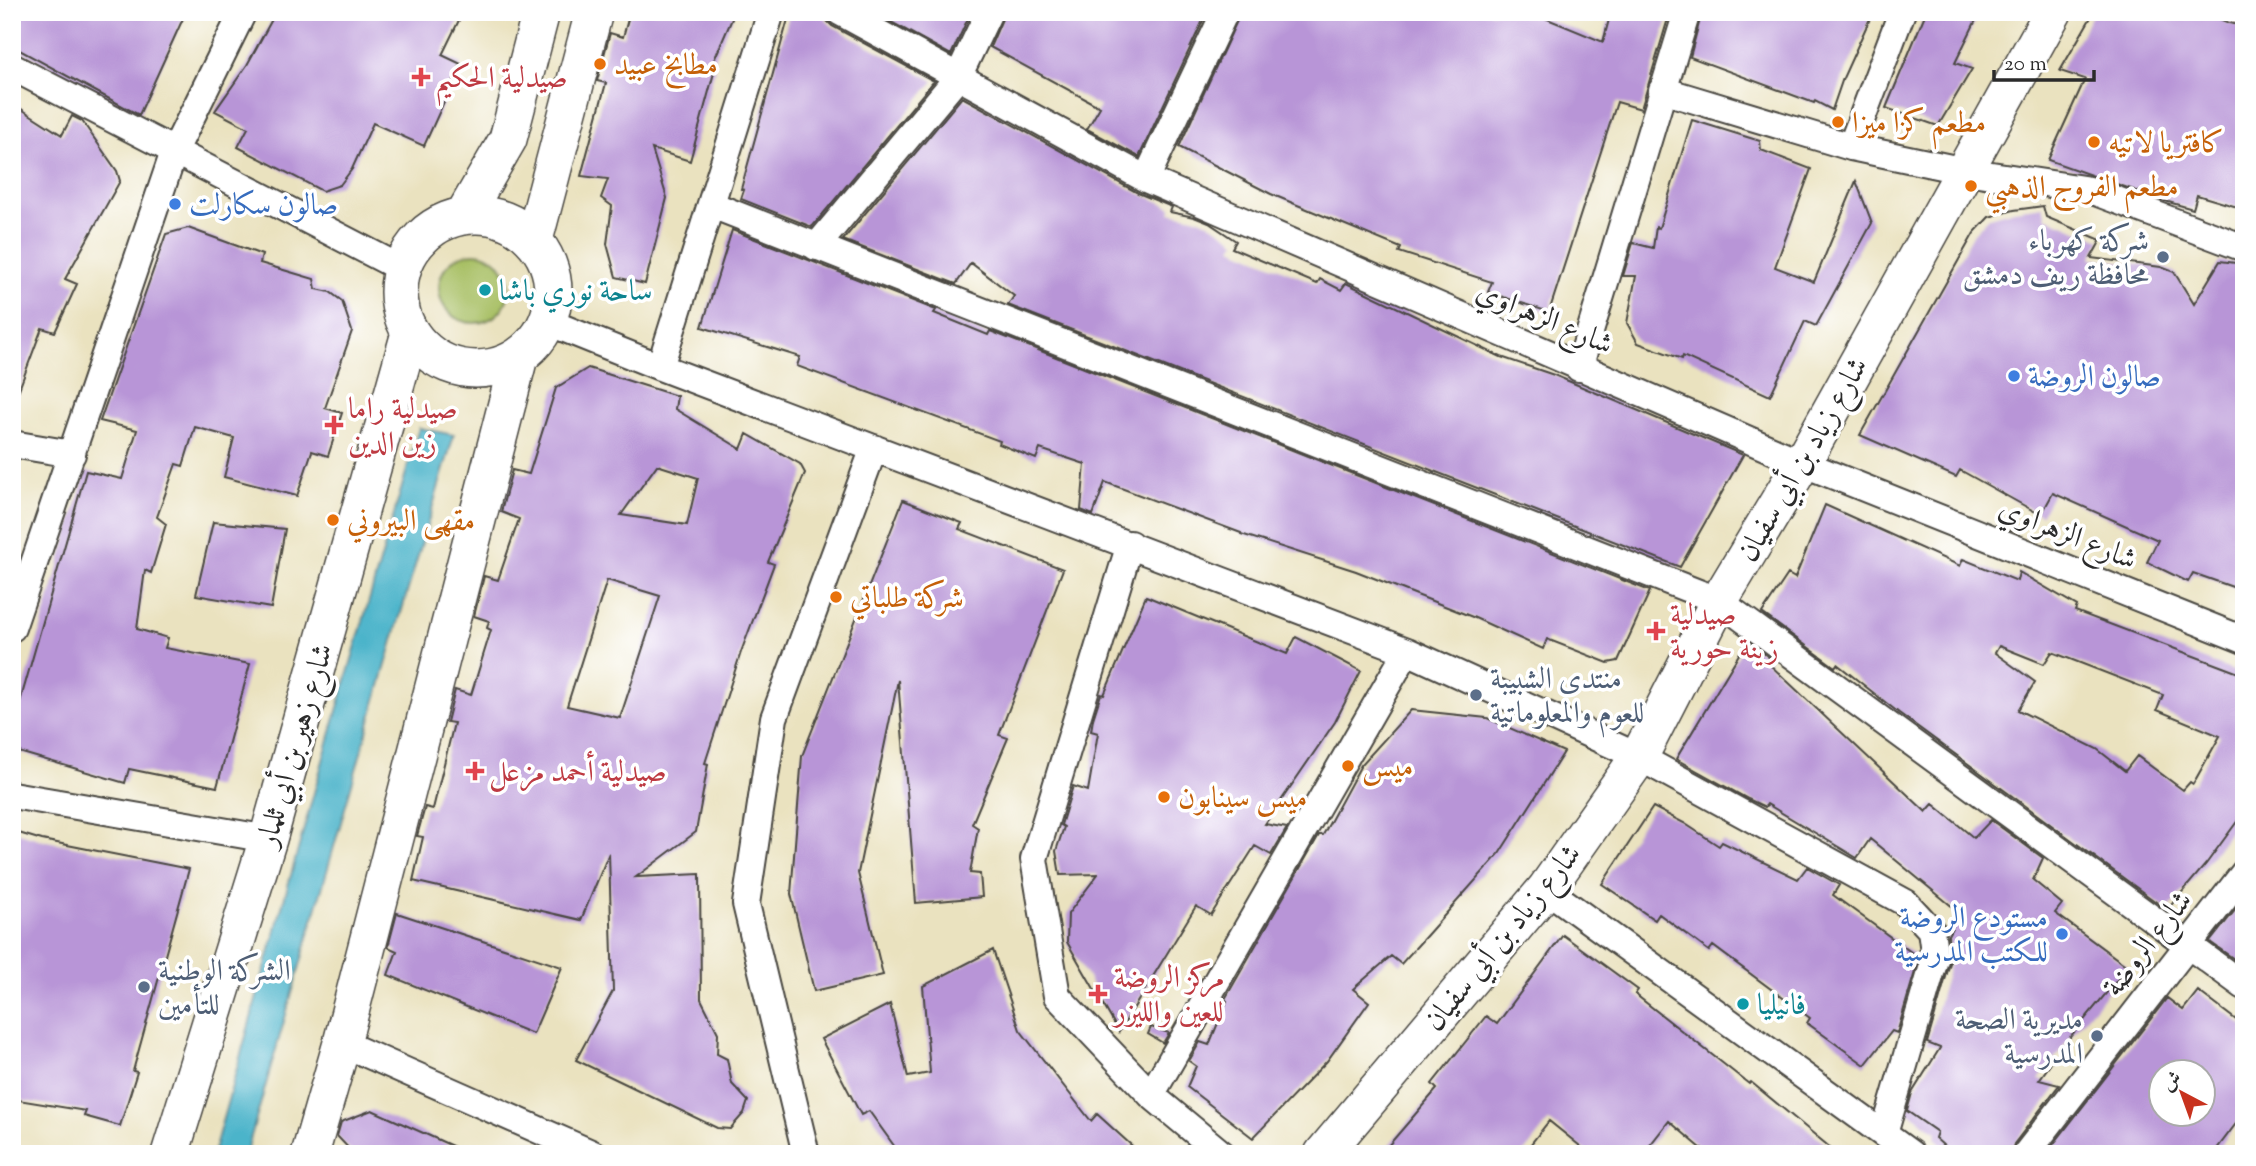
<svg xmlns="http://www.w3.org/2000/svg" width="2256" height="1166" viewBox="0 0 2256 1166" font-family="'Sorts Mill Goudy',Amiri,serif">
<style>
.green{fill:#a7bf64;stroke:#697548;stroke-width:2}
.water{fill:#4cb4ca;stroke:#3c707a;stroke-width:2}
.building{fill:#b895d7;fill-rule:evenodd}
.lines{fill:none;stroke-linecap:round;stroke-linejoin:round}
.street-casing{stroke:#484641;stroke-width:30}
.secondary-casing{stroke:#484641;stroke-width:40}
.street{stroke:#fff;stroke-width:26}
.secondary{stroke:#fff;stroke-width:37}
.food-dot{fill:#e8710a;stroke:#fff;stroke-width:2.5}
.health-dot{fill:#e0444e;stroke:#fff;stroke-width:2.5}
.shop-dot{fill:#3f7fe0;stroke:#fff;stroke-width:2.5}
.service-dot{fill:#5c6f8a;stroke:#fff;stroke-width:2.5}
.culture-dot{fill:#0f9aa8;stroke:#fff;stroke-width:2.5}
.labels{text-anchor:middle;stroke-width:7;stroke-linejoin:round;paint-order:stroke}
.food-label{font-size:30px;fill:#c56008;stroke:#fff;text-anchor:start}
.health-label{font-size:30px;fill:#be3a42;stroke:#fff;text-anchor:start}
.shop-label{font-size:30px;fill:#366cbe;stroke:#fff;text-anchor:start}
.service-label{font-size:30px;fill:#4e5e75;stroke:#fff;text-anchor:end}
.culture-label{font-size:30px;fill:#0d838f;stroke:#fff;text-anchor:start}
.street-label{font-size:30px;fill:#2b2b2b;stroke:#fff}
</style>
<rect width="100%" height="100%" fill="#fff"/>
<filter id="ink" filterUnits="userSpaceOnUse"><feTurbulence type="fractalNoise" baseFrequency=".0143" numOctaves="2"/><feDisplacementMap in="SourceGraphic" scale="14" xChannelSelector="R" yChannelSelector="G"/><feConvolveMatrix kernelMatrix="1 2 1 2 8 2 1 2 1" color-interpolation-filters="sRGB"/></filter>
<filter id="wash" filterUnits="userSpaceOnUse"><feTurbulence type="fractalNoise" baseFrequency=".00686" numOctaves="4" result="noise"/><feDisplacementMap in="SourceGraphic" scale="28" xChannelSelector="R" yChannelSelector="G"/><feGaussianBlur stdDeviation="1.57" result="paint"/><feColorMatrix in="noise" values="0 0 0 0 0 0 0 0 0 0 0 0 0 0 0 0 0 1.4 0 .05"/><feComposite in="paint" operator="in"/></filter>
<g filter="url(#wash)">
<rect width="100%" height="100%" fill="#eae2bf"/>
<path class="green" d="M439 288a35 35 0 1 1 70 0a35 35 0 1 1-70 0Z"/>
<path class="water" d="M 419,428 L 454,435 L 398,623 L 246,1154 L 213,1154 L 334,721 Z"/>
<g id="blocks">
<path class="building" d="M 12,12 L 186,12 L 139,115 L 12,46 Z
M 276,12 L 463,12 L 442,55 L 461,64 L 424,146 L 373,123 L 352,169 L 340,185 L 322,191 L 238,147 L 248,128 L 215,111 L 247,65 Z
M 630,12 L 735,12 L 711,67 L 715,69 L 690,161 L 652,149 L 667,198 L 645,284 L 616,277 L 607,244 L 612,206 L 601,198 L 608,179 L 581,176 L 606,83 L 597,81 L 610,33 L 623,37 Z
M 790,12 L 824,12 L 826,20 L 832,26 L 934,81 L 812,227 L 741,199 L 744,190 L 741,189 Z
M 873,12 L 971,12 L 951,55 Z
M 1005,12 L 1207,12 L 1139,157 L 1087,129 L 1100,107 L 990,47 Z
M 1241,12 L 1538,12 L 1540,16 L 1603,42 L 1611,12 L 1670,12 L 1641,109 L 1617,102 L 1549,312 L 1488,292 L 1492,282 L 1399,252 L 1401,248 L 1271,194 L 1179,147 Z
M 1702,12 L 1873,12 L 1843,78 L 1832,110 L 1815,101 L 1814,103 L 1690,57 Z
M 1926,12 L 1980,12 L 1955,63 L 1972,69 L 1938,126 L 1886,108 Z
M 2094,12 L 2203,12 L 2229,23 L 2244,26 L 2244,209 L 2197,195 L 2193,209 L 2165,201 L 2048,160 L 2085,79 L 2060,71 Z
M 962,97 L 1138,193 L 1172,207 L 1170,212 L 1194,217 L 1209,223 L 1236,241 L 1232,248 L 1317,284 L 1320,279 L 1341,290 L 1346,283 L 1501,357 L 1554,375 L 1743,455 L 1680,567 L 1008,305 L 1014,296 L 971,263 L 956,284 L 843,240 Z
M 12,103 L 62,135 L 72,116 L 82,121 L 117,171 L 120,181 L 65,279 L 77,284 L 55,332 L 42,328 L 15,400 L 12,400 Z
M 1692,120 L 1760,141 L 1761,150 L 1811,169 L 1775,267 L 1814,282 L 1856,181 L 1872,223 L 1816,326 L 1805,321 L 1770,396 L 1683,356 L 1682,359 L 1638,343 L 1627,323 L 1636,276 L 1623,276 L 1633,243 L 1653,248 L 1656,227 L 1659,228 Z
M 2043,206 L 2046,217 L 2101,240 L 2091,258 L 2161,267 L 2174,272 L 2194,304 L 2220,261 L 2244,264 L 2244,591 L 2193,573 L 2188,582 L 2147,562 L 2158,540 L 2053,493 L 2041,515 L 1960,470 L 1956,477 L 1860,435 L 1974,233 L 1989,217 L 2014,210 Z
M 188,228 L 262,255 L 260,263 L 314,279 L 316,289 L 330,292 L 342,301 L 352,331 L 325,408 L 342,413 L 328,456 L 312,451 L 297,496 L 224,477 L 234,438 L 195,427 L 183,466 L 176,464 L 157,517 L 166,524 L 151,573 L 145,570 L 137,629 L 168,638 L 165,648 L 250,664 L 217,787 L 129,769 L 125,783 L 12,750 L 12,730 L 86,471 L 122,479 L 137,430 L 100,421 L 166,234 Z
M 732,230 L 936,310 L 934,313 L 988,335 L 990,331 L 1650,591 L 1618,661 L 1608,663 L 1547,639 L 1543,649 L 1475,618 L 1356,571 L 1241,534 L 1241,533 L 1105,482 L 1093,515 L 1081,510 L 1085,464 L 1040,449 L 1036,459 L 999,444 L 1000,441 L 797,366 L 800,357 L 702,327 Z
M 588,368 L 677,396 L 675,409 L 741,449 L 747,434 L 800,464 L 805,473 L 768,562 L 774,564 L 741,652 L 705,763 L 708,764 L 696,832 L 636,877 L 700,874 L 701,999 L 718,1033 L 717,1054 L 727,1059 L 732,1084 L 748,1101 L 744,1113 L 730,1129 L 717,1128 L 576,1060 L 613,991 L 609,853 L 581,920 L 413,881 L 423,837 L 417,836 L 425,807 L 433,809 L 454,723 L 447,722 L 455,690 L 471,695 L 491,630 L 487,628 L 489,621 L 474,616 L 484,576 L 498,580 L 519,519 L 501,512 L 512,470 L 529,474 L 556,388 ZM 657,465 L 698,478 L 687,525 L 621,515 ZM 607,580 L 660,596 L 620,718 L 567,706 Z
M 903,500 L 962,523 L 959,529 L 1063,569 L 999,735 L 1008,738 L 972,824 L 978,828 L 970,873 L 980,874 L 982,897 L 916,903 L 898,680 L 858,873 L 883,975 L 814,991 L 791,894 L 802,756 Z
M 1825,505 L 1960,566 L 1963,559 L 2017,581 L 2019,572 L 2077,606 L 2075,611 L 2244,675 L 2244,812 L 2206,864 L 2167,910 L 1899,713 L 1837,664 L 1835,667 L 1762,613 L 1788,574 L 1795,578 ZM 1999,646 L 2044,664 L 2052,652 L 2163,695 L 2157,710 L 2220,736 L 2193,784 L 2190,782 L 2183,790 L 2137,756 L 2125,771 L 2097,749 L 2018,710 L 2035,682 L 1995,653 Z
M 213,522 L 285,529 L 271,608 L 196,595 Z
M 1146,596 L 1287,654 L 1296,637 L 1361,671 L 1335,722 L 1265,824 L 1287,828 L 1271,855 L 1255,846 L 1211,915 L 1196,906 L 1119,1032 L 1067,942 L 1068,914 L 1098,874 L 1060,875 L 1056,851 L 1064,827 L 1061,825 L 1073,786 L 1088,791 L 1098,733 L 1091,731 L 1093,719 L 1101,694 L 1104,695 Z
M 1747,641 L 1770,658 L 1767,662 L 1926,812 L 1933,804 L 1974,838 L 1991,820 L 2043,858 L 2033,880 L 2062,904 L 2055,913 L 2128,967 L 2070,1037 L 2039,1080 L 2059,1085 L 2014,1144 L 2011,1154 L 1953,1154 L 1935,1138 L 1937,1132 L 1907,1111 L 1912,1093 L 1940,1048 L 1927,1043 L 1950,963 L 1948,935 L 1960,913 L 1870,839 L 1857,858 L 1767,804 L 1765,807 L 1748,799 L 1676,759 Z
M 1411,710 L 1487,718 L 1564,752 L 1499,854 L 1427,935 L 1401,964 L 1391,956 L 1353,989 L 1369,1002 L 1327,1061 L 1253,1138 L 1187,1087 L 1196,1066 L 1189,1061 L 1200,1042 L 1209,1045 L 1227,1001 L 1225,999 L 1319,835 L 1323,835 L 1361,765 Z
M 1653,807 L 1684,823 L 1719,846 L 1722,842 L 1798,879 L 1807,867 L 1839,885 L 1833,895 L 1919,958 L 1897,1033 L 1892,1031 L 1865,1065 L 1807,1023 L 1810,1018 L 1713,946 L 1709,951 L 1659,914 L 1655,920 L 1602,884 Z
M 12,831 L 42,840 L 189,869 L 133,1071 L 137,1072 L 120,1126 L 84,1116 L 86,1111 L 12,1099 Z
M 2244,899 L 2244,966 L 2210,942 Z
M 397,913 L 562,967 L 533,1034 L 388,975 L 397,951 L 388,947 Z
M 1563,935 L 1638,990 L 1635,994 L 1749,1084 L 1751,1082 L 1838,1154 L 1708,1154 L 1669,1121 L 1643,1154 L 1590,1154 L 1549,1121 L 1523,1154 L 1381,1154 L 1437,1089 L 1432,1084 L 1486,1016 L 1497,1024 Z
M 993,950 L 1020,1030 L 1091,1121 L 1097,1114 L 1141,1154 L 900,1154 L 869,1111 L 861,1115 L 821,1039 L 890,1004 L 908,1077 L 930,1073 L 923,986 Z
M 2198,991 L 2244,1026 L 2244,1113 L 2213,1154 L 2046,1154 L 2167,998 L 2183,1010 ZM 2161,1072 L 2203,1072 L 2203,1114 L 2161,1114 Z
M 1151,1027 L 1169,1033 L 1163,1043 L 1148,1034 Z
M 372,1110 L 470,1154 L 354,1154 L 337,1136 L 341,1122 Z"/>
</g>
</g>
<g filter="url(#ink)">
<use href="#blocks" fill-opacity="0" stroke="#484641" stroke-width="2"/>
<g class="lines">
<defs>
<path id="street" d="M 840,12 L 1146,179 L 1802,463 L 2244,640
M 12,67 L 402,269
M 1662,90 L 1851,147 L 1965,171 L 2090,190 L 2244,248
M 1851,147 L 1902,12
M 1146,179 L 1225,12
M 712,205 L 1719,601 L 2244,986
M 816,247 L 958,77 L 989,12
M 548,322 L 660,367 L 1407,651 L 1639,757 L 1906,903 L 1931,930 L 1935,959 L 1884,1134
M 660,367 L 771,12
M 1579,368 L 1687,12
M 12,444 L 72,454
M 1130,544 L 1034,859 L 1057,996 L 1151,1095 L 1222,1154
M 12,628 L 174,152 L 243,12
M 12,795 L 268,839
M 1546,889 L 1911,1154
M 342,1043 L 593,1154
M 1151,1095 L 1407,651
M 806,1154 L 746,904 L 774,718 L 874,448
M 2026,1154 L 2244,873"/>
<path id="secondary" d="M399 292a77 77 0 1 1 154 0a77 77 0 1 1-154 0Z
M 464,215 L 508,139 L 541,12
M 534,240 L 594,12
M 170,1154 L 268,839 L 410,333
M 310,1154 L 342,1043 L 519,357
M 1323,1154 L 1546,889 L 1639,757 L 1719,601 L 1802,463 L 2053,12"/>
</defs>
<use href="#street" class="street-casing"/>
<use href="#secondary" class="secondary-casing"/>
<use href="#street" class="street"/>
<use href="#secondary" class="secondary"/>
</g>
</g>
<g class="food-dot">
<circle cx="600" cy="64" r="7"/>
<circle cx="1838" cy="122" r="7"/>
<circle cx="2094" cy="142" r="7"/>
<circle cx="1971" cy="186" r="7"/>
<circle cx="333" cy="520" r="7"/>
<circle cx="836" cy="597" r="7"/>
<circle cx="1348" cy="766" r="7"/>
<circle cx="1164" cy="797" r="7"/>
</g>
<g class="health-dot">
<path d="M417.5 66.5h7v7h7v7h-7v7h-7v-7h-7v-7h7z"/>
<path d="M330.5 414.5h7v7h7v7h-7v7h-7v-7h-7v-7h7z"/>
<path d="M1652.5 620.5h7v7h7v7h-7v7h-7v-7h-7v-7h7z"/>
<path d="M471.5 760.5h7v7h7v7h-7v7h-7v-7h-7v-7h7z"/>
<path d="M1094.5 983.5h7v7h7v7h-7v7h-7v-7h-7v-7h7z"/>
</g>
<g class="shop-dot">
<circle cx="175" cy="204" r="7"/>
<circle cx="2014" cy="376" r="7"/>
<circle cx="2062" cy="934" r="7"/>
</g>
<g class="service-dot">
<circle cx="2163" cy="257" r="7"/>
<circle cx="1476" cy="695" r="7"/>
<circle cx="144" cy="987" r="7"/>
<circle cx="2097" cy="1036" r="7"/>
</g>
<g class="culture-dot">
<circle cx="485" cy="290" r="7"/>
<circle cx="1743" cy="1004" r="7"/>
</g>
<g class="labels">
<g class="food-label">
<text x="614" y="74">مطابخ عبيد</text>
<text x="1852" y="132">مطعم كزا ميزا</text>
<text x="2108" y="152">كافتريا لاتيه</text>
<text x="1985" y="196">مطعم الفروج الذهبي</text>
<text x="347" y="530">مقهى البيروني</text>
<text x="850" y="607">شركة طلباتي</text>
<text x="1362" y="776">ميس</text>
<text x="1178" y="807">ميس سينابون</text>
</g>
<g class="health-label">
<text x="435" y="87">صيدلية الحكيم</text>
<text x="348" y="418">صيدلية راما<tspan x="348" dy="34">زين الدين</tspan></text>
<text x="1670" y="624">صيدلية<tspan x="1670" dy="34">زينة حورية</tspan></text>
<text x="489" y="781">صيدلية أحمد مزعل</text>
<text x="1114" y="987">مركز الروضة<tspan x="1114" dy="34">للعين والليزر</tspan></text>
</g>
<g class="shop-label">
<text x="189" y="214">صالون سكارلت</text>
<text x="2028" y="386">صالون الروضة</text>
<text x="2048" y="927" text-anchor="end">مستودع الروضة<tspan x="2048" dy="34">للكتب المدرسية</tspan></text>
</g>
<g class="service-label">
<text x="2149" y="250">شركة كهرباء<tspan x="2149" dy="34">محافظة ريف دمشق</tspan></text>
<text x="1490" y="688" text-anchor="start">منتدى الشبيبة<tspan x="1490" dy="34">للعوم والمعلوماتية</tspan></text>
<text x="158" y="980" text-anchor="start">الشركة الوطنية<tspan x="158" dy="34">للتأمين</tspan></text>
<text x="2083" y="1029">مديرية الصحة<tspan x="2083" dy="34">المدرسية</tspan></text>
</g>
<g class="culture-label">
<text x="499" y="300">ساحة نوري باشا</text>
<text x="1757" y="1014">فانيليا</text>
</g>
<g class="street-label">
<text transform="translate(1545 317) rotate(23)" y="10">شارع الزهراوي</text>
<text transform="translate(1802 459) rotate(-60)" y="10">شارع زياد بن أبي سفيان</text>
<text transform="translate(2068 533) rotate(22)" y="10">شارع الزهراوي</text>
<text transform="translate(294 745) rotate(-74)" y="10">شارع زهير بن أبي ثلمار</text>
<text transform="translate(1502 937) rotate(-51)" y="10">شارع زياد بن أبي سفيان</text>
<text transform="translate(2147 943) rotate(-52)" y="10">شارع الروضة</text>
</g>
</g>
<rect width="2256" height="1166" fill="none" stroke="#fff" stroke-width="42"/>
<g transform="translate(2182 1093) rotate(319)"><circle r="33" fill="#ffffff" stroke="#aaaaaa" stroke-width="2"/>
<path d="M0-5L12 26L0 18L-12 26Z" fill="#c8321e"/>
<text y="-10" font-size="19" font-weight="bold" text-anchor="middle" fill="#2b2b2b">ش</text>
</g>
<path d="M1994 70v10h100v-10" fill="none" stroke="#2b2b2b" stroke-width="3.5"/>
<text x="2004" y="70" font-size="21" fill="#2b2b2b" stroke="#ffffff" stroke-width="5" paint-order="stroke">20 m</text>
</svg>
